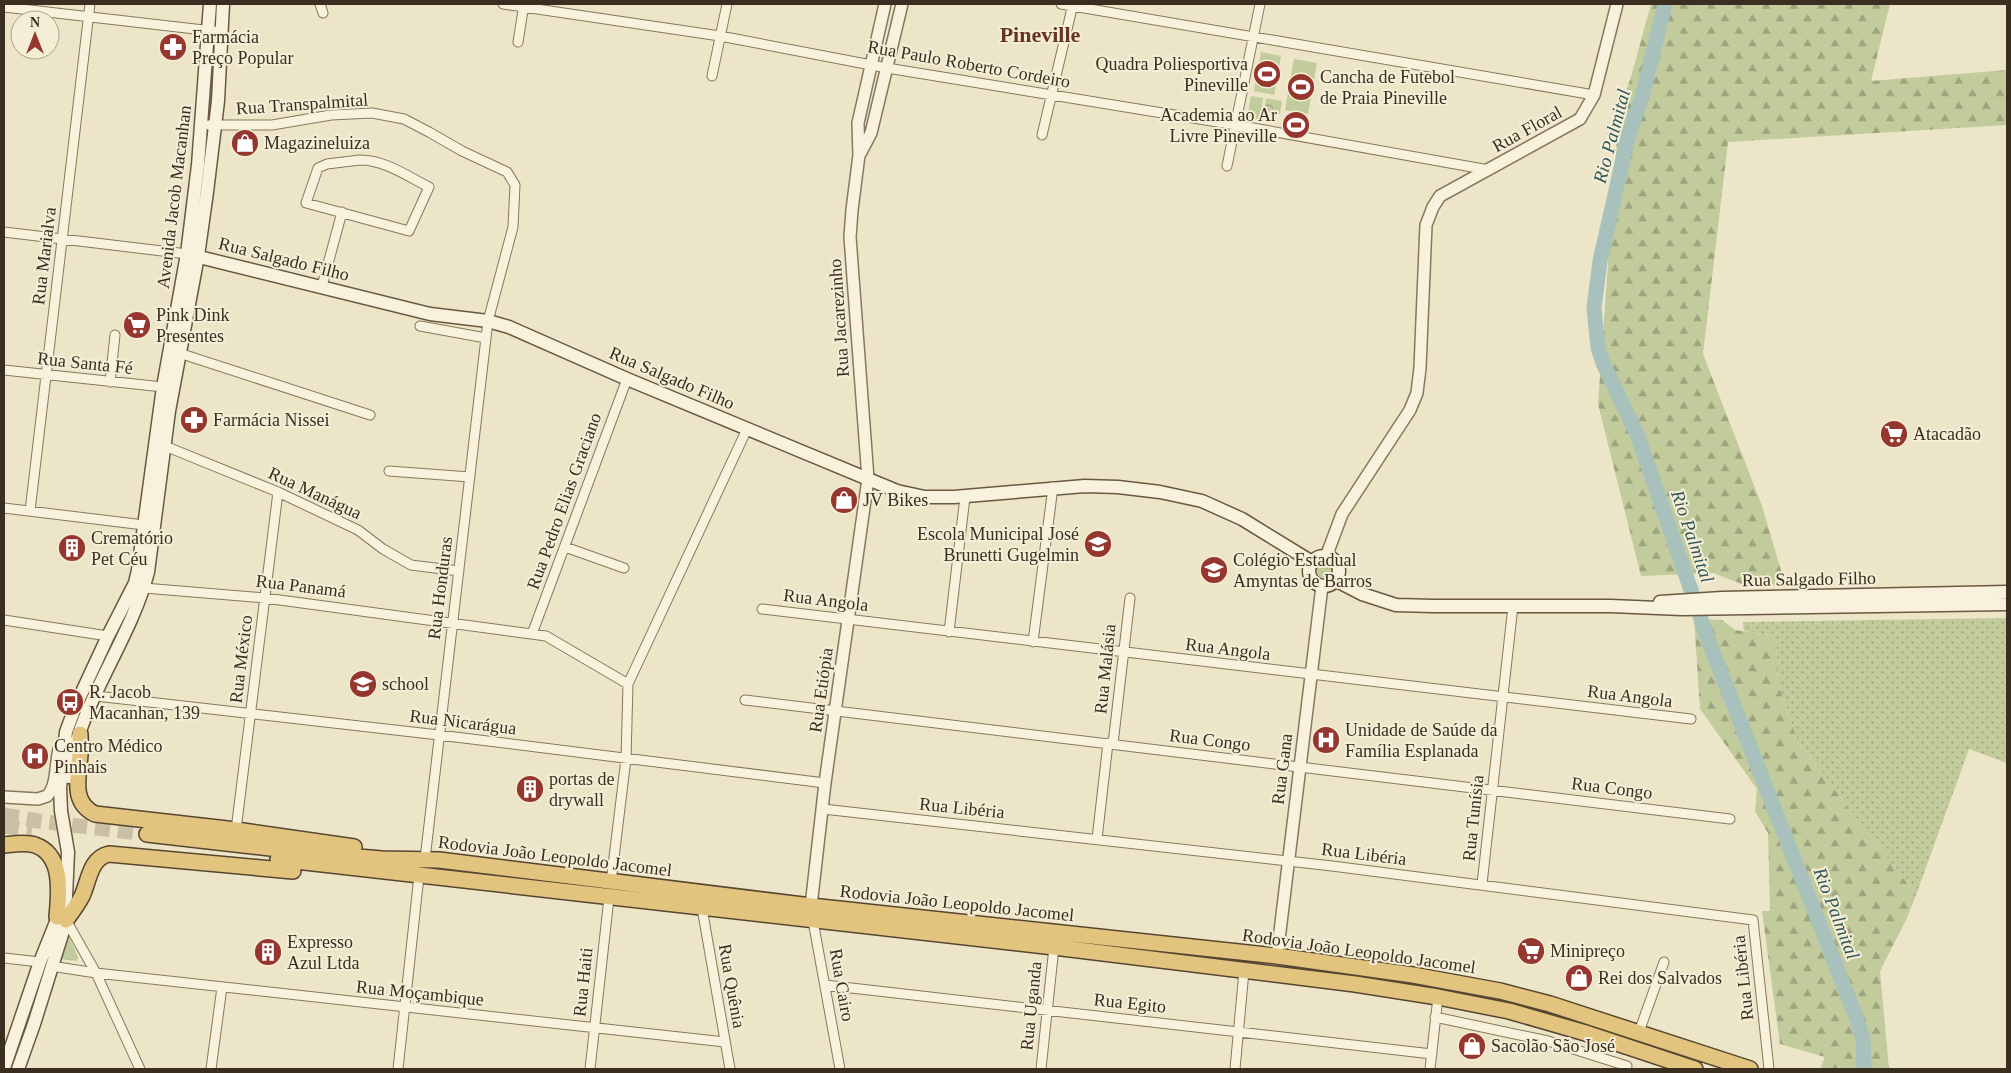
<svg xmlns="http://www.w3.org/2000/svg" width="2011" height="1073" viewBox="0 0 2011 1073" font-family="Georgia,serif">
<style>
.grass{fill:url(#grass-dots)}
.forest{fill:url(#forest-firs)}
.park{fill:url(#park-crowns)}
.garden{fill:#c1cb9b}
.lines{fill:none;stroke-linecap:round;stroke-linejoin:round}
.river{stroke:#a8c1bc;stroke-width:15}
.trunk-tunnel{stroke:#c9c0a6;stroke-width:15;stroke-dasharray:15 8;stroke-linecap:butt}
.minor-casing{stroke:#88785d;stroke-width:11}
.tertiary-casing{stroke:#88785d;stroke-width:14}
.secondary-casing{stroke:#6a5940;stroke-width:15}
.trunk-casing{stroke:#564631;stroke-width:18}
.minor{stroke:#f8f1db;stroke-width:9}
.tertiary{stroke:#f8f1db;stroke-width:11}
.secondary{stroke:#f8f1db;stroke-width:12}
.trunk{stroke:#e3c47e;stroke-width:15}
.labels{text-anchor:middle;stroke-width:4;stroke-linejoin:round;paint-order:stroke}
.poi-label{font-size:18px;fill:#392e20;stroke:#f5eed7;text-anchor:start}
.street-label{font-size:18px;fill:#392e20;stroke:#f5eed7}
.water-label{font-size:19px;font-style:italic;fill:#305758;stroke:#f5eed7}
.district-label{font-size:22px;font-weight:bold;fill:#643521;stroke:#f5eed7}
</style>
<defs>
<pattern id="grass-dots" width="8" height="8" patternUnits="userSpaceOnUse" patternTransform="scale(1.25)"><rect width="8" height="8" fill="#c1cb9b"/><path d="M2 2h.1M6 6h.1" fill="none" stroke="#9ea57e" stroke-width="1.8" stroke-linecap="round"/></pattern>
<pattern id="forest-firs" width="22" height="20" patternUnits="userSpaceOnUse" patternTransform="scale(1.25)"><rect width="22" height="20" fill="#c1cb9b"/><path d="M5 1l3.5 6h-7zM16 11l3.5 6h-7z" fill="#9ea57e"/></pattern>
<pattern id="park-crowns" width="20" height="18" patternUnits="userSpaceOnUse" patternTransform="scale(1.25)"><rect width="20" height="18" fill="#c1cb9b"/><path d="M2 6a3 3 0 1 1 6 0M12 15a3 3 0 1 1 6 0" fill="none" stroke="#9ea57e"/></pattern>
</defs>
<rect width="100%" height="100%" fill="#ede5c7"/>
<path class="grass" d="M1316 571a8 8 0 1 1 16 0a8 8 0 1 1-16 0Z
M 2007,618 L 2007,763 L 1969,749 L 1916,895 L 1798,742 L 1778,684 L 1776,636 L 1744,631 L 1743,622 Z"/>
<path class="forest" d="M 1651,4 L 1890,4 L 1871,81 L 2007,70 L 2007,125 L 1728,142 L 1703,354 L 1762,506 L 1785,584 L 1747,586 L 1713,573 L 1641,576 L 1598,404 L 1619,110 L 1631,77 Z
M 1694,619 L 1722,620 L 1735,630 L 1776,636 L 1778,684 L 1798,742 L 1916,895 L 1907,918 L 1880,971 L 1889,1069 L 1820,1069 L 1825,1057 L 1780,1044 L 1762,911 L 1770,911 L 1768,833 L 1755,811 L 1757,789 L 1700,709 Z"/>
<path class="park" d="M 1266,98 L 1282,101 L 1280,114 L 1264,111 Z
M 68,934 L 78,957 L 77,961 L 60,959 Z"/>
<path class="garden" d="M 1261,52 L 1281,56 L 1274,95 L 1254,91 Z
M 1294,59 L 1317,63 L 1308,114 L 1285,110 Z
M 1251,96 L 1263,98 L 1260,120 L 1247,118 Z"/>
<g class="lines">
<path class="river" d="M 1665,4 L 1642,97 L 1629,133 L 1600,261 L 1594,308 L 1598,348 L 1603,363 L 1637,434 L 1710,645 L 1855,1014 L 1863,1039 L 1864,1069"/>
<path class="trunk-tunnel" d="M 4,815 L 38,821 L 147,834
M 4,826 L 32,830"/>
<defs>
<path id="minor" d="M 320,4 L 323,13
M 503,4 L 720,36 L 887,68 L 1236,125 L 1489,170
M 1061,4 L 1594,95
M 4,7 L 221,32
M 518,42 L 524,4
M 712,76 L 727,4
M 209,125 L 272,125 L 331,115 L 372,113 L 404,119 L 429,132 L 462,151 L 507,172 L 515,185 L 513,227 L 488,321 L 425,859
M 1042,135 L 1073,4
M 360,160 C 385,160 407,176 429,187 L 409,231 L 306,203 L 318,168 L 327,164 Z
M 1227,166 L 1260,4
M 4,232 L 187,254
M 322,286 L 342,212
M 420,326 L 486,338
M 179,353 L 370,415
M 4,370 L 163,387
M 110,382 L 115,335
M 160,444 L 278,492 L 358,530 L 383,549 L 411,565 L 459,571
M 389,471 L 470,477
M 4,508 L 144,525
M 30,511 L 90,4
M 565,547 L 624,568
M 144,588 L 265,598 L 546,636 L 628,684
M 762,609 L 1691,719
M 4,620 L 108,636
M 949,632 L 965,497
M 532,634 L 627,379
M 1033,642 L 1053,487
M 96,696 L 439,735 L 825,783
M 745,700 L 1730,819
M 1113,744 L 1130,598
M 823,809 L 1332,866 L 1753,920 L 1769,1069
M 236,830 L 278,492
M 1097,839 L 1108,743
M 611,882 L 626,759 L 628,684 L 747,429
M 1482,884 L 1513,606
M 702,908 L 730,1069
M 66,920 L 96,973 L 140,1069
M 813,921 L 840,1069
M 4,958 L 40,962
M 51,966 L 96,973 L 725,1042
M 825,985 L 1432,1054
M 1435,1017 L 1548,1041 L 1627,1066
M 1639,1032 L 1664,962
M 211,1069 L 222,987
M 398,1069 L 419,876
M 590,1069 L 609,898
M 1041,1069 L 1054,947
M 1235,1069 L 1244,971
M 1430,1069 L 1438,997"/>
<path id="tertiary" d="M 860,154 L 871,133 L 902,4
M 1326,557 L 1342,514 L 1410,410 L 1417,393 L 1420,368 L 1426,225 L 1433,207 L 1440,196 L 1580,119 L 1594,95 L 1617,4
M 4,797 L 38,799 L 47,796 C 59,784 54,759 61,743
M 812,914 L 811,906 L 825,783 L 868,479 L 850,237 L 852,210 L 859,155 L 858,123 L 885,4
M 1277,956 L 1322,586"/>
<path id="secondary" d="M 187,254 L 430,314 L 488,321 L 509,327 L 627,379 L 897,491 L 925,497 L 954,497 L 1085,486 L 1118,487 L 1160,492 L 1202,501 L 1242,519 L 1312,562
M1309 571a15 15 0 1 1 30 0a15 15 0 1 1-30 0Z
M 1335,580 L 1362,594 L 1396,605 L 1433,606 L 1611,606 L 1682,609 L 2007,604
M 1660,602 L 1722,598 L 2007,592
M 69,777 C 77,706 130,642 148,572 L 169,411 L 198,256 L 207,192 L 218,101 L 223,4
M 4,1068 L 40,962 L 66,897 L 68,852 L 61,811 L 60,788 L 66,732 L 76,705 L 108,636 L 135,583 L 138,570 L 163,387 L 187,254 L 198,165 L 210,4
M 18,1069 L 34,1024 L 69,912"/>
<path id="trunk" d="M 80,734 C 80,741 81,748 80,754 C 79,776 70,802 95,814 L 236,830 L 354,847
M 147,834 L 323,854 L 382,859 L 439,860 L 811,906 L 1277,956 L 1413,975 L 1500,991 L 1550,1004 L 1750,1069
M 4,845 C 14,844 25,842 35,845 C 64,855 59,894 57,917
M 278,859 L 1054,947 L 1355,984 L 1438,997 L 1509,1011 L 1589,1034 L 1695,1069
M 66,920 C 72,912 78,904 82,896 C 89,881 90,858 109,854 L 293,871"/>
</defs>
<use href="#minor" class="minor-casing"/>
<use href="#tertiary" class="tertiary-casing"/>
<use href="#secondary" class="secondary-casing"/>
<use href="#trunk" class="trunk-casing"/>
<use href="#minor" class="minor"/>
<use href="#tertiary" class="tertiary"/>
<use href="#secondary" class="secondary"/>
<use href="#trunk" class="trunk"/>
</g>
<defs>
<symbol id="pharmacy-disc" viewBox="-11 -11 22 22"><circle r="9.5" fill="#95372f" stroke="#f5eed7"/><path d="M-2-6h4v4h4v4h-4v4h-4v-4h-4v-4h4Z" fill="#fff"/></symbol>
<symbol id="stadium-disc" viewBox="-11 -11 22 22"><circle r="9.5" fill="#95372f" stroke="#f5eed7"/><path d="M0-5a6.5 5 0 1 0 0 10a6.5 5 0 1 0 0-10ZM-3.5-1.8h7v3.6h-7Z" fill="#fff"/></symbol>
<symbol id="shop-disc" viewBox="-11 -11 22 22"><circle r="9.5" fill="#95372f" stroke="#f5eed7"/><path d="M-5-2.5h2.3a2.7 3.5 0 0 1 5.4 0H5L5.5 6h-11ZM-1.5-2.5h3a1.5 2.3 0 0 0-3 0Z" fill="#fff"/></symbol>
<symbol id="supermarket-disc" viewBox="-11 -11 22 22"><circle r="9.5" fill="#95372f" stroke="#f5eed7"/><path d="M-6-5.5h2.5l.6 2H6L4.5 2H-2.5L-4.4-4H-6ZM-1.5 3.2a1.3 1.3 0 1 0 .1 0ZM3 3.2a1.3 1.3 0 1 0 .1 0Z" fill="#fff"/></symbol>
<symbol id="school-disc" viewBox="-11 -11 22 22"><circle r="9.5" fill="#95372f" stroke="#f5eed7"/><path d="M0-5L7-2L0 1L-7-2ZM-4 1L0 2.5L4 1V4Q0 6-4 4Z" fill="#fff"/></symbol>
<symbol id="building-disc" viewBox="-11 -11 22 22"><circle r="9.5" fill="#95372f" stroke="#f5eed7"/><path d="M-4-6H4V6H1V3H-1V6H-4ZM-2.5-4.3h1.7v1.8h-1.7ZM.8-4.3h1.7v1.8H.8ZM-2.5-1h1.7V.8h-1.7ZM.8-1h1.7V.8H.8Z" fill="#fff"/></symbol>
<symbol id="bus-disc" viewBox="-11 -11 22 22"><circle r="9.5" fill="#95372f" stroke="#f5eed7"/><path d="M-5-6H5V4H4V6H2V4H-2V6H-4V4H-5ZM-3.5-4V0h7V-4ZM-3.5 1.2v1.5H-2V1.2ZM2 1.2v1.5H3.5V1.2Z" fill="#fff"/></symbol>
<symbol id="hospital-disc" viewBox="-11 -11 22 22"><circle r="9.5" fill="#95372f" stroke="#f5eed7"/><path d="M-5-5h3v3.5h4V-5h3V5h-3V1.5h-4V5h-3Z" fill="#fff"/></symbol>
</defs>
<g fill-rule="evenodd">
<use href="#pharmacy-disc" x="157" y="31" width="32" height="32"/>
<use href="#stadium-disc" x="1251" y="58" width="32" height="32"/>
<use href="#stadium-disc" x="1285" y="71" width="32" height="32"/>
<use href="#stadium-disc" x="1280" y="109" width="32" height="32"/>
<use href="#shop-disc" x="229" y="127" width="32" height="32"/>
<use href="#supermarket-disc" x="121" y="309" width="32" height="32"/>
<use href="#pharmacy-disc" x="178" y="404" width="32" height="32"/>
<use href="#supermarket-disc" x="1878" y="418" width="32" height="32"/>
<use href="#shop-disc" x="828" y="484" width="32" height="32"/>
<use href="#school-disc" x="1082" y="528" width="32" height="32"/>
<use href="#building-disc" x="56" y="532" width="32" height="32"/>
<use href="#school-disc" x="1198" y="554" width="32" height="32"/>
<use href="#school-disc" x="347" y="668" width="32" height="32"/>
<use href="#bus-disc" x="54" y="686" width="32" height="32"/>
<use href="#hospital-disc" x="1310" y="724" width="32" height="32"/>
<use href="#hospital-disc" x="19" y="740" width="32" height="32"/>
<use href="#building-disc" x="514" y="773" width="32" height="32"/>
<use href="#supermarket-disc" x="1515" y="935" width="32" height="32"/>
<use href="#building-disc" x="252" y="936" width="32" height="32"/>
<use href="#shop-disc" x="1563" y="962" width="32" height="32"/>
<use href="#shop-disc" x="1456" y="1030" width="32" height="32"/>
</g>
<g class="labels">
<g class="poi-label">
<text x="192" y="43">Farmácia<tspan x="192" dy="21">Preço Popular</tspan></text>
<text x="1248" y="70" text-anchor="end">Quadra Poliesportiva<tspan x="1248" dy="21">Pineville</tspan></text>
<text x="1320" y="83">Cancha de Futebol<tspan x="1320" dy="21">de Praia Pineville</tspan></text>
<text x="1277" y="121" text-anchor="end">Academia ao Ar<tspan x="1277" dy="21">Livre Pineville</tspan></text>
<text x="264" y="149">Magazineluiza</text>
<text x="156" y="321">Pink Dink<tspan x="156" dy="21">Presentes</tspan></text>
<text x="213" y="426">Farmácia Nissei</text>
<text x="1913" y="440">Atacadão</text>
<text x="863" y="506">JV Bikes</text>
<text x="1079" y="540" text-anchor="end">Escola Municipal José<tspan x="1079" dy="21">Brunetti Gugelmin</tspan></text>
<text x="91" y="544">Crematório<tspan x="91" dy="21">Pet Céu</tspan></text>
<text x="1233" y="566">Colégio Estadual<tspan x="1233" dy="21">Amyntas de Barros</tspan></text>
<text x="382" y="690">school</text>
<text x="89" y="698">R. Jacob<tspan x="89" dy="21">Macanhan, 139</tspan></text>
<text x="1345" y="736">Unidade de Saúde da<tspan x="1345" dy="21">Família Esplanada</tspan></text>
<text x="54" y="752">Centro Médico<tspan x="54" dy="21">Pinhais</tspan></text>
<text x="549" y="785">portas de<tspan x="549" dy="21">drywall</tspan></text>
<text x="287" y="948">Expresso<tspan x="287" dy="21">Azul Ltda</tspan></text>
<text x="1550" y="957">Minipreço</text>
<text x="1598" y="984">Rei dos Salvados</text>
<text x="1491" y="1052">Sacolão São José</text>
</g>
<g class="street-label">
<text transform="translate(969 64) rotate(10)" y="6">Rua Paulo Roberto Cordeiro</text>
<text transform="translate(302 104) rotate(-4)" y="6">Rua Transpalmital</text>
<text transform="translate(1527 129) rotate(-29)" y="6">Rua Floral</text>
<text transform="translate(174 197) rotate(-83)" y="6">Avenida Jacob Macanhan</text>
<text transform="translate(44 256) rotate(-83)" y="6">Rua Marialva</text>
<text transform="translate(284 259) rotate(14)" y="6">Rua Salgado Filho</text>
<text transform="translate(839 318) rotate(-94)" y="6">Rua Jacarezinho</text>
<text transform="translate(85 363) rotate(6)" y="6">Rua Santa Fé</text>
<text transform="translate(672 378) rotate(23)" y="6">Rua Salgado Filho</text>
<text transform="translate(315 493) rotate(25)" y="6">Rua Manágua</text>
<text transform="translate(564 501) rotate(-70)" y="6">Rua Pedro Elias Graciano</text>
<text transform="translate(1809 579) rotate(-1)" y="6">Rua Salgado Filho</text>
<text transform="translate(301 586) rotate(7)" y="6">Rua Panamá</text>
<text transform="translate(440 588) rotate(-83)" y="6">Rua Honduras</text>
<text transform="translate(826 600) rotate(7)" y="6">Rua Angola</text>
<text transform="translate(1228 649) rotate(7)" y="6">Rua Angola</text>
<text transform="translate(241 659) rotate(-83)" y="6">Rua México</text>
<text transform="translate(1105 669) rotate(-84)" y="6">Rua Malásia</text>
<text transform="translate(821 690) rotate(-82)" y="6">Rua Etiópia</text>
<text transform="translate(1630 696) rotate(7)" y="6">Rua Angola</text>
<text transform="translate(463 722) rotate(7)" y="6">Rua Nicarágua</text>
<text transform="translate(1210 740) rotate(7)" y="6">Rua Congo</text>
<text transform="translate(1282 769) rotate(-83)" y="6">Rua Gana</text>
<text transform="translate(1612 788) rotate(7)" y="6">Rua Congo</text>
<text transform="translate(962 808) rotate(6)" y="6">Rua Libéria</text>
<text transform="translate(1473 818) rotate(-84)" y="6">Rua Tunísia</text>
<text transform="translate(1364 854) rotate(7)" y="6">Rua Libéria</text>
<text transform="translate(555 856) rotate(7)" y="6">Rodovia João Leopoldo Jacomel</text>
<text transform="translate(957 903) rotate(6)" y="6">Rodovia João Leopoldo Jacomel</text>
<text transform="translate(1359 951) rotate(8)" y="6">Rodovia João Leopoldo Jacomel</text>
<text transform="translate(1743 978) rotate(-96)" y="6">Rua Libéria</text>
<text transform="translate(583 982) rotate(-84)" y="6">Rua Haiti</text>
<text transform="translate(842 985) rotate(80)" y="6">Rua Cairo</text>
<text transform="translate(732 986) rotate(80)" y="6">Rua Quênia</text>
<text transform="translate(420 993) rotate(6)" y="6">Rua Moçambique</text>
<text transform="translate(1130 1003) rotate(6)" y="6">Rua Egito</text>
<text transform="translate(1031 1006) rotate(-84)" y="6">Rua Uganda</text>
</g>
<g class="water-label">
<text transform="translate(1611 136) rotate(-75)" y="7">Rio Palmital</text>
<text transform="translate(1693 536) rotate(71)" y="7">Rio Palmital</text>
<text transform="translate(1837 913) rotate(69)" y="7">Rio Palmital</text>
</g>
<g class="district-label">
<text x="1040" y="42">Pineville</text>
</g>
</g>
<rect width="2011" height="1073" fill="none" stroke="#392e20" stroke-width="10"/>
<g transform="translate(35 35)"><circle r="24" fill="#f5eed7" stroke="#aaa18e"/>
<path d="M0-4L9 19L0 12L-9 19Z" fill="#95372f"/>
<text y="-8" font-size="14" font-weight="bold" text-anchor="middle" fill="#392e20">N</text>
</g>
</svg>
